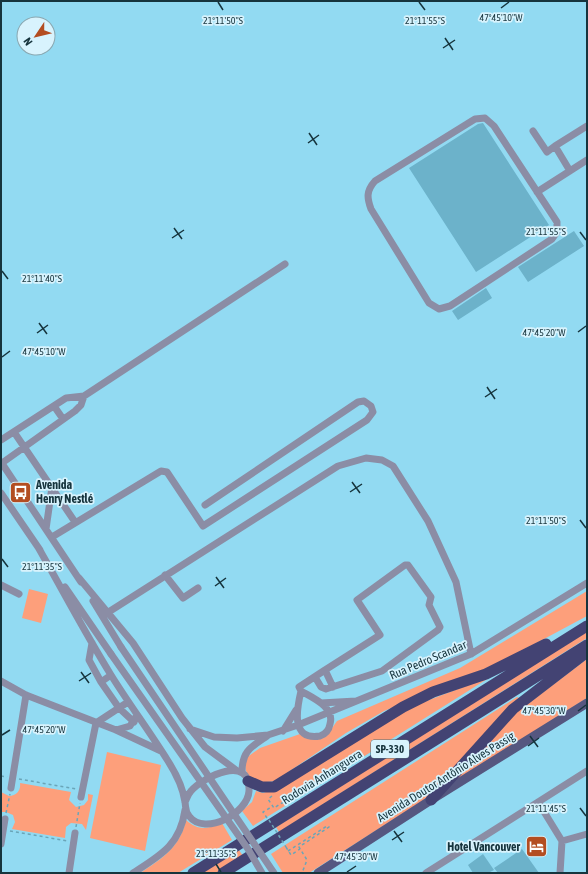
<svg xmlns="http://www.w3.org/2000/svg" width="588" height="874" viewBox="0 0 588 874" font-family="'Asap Condensed',sans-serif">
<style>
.green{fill:#fd9f7b}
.building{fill:#6cb2ca}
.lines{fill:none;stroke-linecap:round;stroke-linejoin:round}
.path{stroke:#6aa5b8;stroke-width:1.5;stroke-dasharray:3 3;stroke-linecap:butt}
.minor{stroke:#8b8da5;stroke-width:7}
.major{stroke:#555780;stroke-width:9}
.highway{stroke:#434373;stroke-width:11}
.path-bridge{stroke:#6aa5b8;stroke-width:1.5;stroke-dasharray:3 3;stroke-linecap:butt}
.minor-bridge{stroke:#8b8da5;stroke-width:7}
.ticks{fill:none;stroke:#16343d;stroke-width:1.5}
.labels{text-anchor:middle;stroke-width:3.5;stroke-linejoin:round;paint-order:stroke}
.shield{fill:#d8f3fd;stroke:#506d77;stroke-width:1}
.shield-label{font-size:11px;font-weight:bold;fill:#16343d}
.poi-label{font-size:12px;font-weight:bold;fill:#16343d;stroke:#d8f3fd;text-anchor:start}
.street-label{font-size:12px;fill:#16343d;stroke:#d8f3fd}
.ticks-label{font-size:10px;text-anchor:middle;fill:#16343d;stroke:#d8f3fd;stroke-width:3.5;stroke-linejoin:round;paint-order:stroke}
</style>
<rect width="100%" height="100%" fill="#92daf2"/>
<path class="green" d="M 29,589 L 48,594 L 41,623 L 22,618 Z
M 587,591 L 587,616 L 497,664 L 384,711 L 346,733 L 275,781 C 258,785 241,778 246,758 L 260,748 L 300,734 L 311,739 L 330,731 L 337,721 L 460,668 Z
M 587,631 L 587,638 L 279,832 L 276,827 Z
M 587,659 L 587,698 L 456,781 L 459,774 L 505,721 Z
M 492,676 L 253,826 L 242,811 L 252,802 L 256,791 L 263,793 L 269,791 L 416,705 Z
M 517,697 L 519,698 L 446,781 L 424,800 L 309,873 L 283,873 L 271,854 Z
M 107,752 L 161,765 L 145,851 L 90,838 Z
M 20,783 L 71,792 L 69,800 L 76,807 L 84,805 L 88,800 L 88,794 L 93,795 L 86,830 L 82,824 L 71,823 L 66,827 L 65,838 L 12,829 L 15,822 L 13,815 L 6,812 L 1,812 L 1,792 L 9,796 C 17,796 21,790 20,783 Z
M 186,820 C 198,831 208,829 222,823 L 232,840 L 178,873 L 140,873 C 162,859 180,847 186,820 Z
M 239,850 L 243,856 L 216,873 L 202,873 Z"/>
<path class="building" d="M 483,123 L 549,225 L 476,272 L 409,168 L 478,124 Z
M 574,231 L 584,246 L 528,282 L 518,267 Z
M 486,288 L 492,298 L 458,320 L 452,311 Z
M 522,849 L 539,873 L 498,873 L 494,868 Z
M 483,854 L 494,870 L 488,873 L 473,873 L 468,865 Z"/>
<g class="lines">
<path class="path" d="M 1,776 L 7,777
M 19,779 L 76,789
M 272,796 L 268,799 L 274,808 L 304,789 L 306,790 L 305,792
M 6,813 L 10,794
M 267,818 L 263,812 L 273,806
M 76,827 L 80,803
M 10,831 L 68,841
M 286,847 L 291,855 L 300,849
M 288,851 L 327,826 L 329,827 L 299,847 L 307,860 L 302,873"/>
<path class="minor" d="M 485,118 L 494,126 L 557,222 L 557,232 L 552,239 L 450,306 L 439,309 L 429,303 L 371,209 C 367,198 366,191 375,181 L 475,119 Z
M 533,131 L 547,152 L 555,146
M 570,171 L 555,146 L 587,126
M 537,192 L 587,160
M 54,406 L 63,419
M 14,432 L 75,522
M 1,440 L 66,398 L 84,396 L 285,264
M 1,462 L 81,582
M 2,463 L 75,411 L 81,405 L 84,396
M 1,493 L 40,550
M 46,529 L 52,487
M 52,537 L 161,471 L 167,472 L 203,526 L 367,420 L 373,412 L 371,406 L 364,401 L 358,402 L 205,505
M 38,547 C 62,589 85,633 111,675 C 129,704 150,732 168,761 C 175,772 183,788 185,802 C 186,808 185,811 189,816 C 205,837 248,813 249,791 C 251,753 203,777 191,791 C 188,794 187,798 185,802
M 165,575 L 183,598 L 198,588
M 79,578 L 133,643 L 182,718 L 205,747 L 236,770
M 1,585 L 19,594
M 65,587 L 111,654
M 93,601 L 121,647
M 107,613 L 338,466 L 366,458 L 382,460 L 393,466 L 428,521 L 456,582 L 471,654
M 92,643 L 89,660 L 101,682
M 111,675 L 101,682 L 119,708 L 134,722
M 315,677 L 321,687 L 326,689 L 382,671 L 438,630 L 440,627 L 429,605 L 431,597 L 408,565 L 405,565 L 357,600 L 380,635 L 325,670 L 333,687
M 1,681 L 26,695 L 116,730 L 161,751
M 301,691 C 313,698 335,707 330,724 C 329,730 326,734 320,736 C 290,741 297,708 301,691 Z
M 301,691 L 299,687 L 325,670
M 321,703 L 356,701
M 190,729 L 214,737 L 237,738 L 268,735 L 298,725 L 471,654 L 587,583
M 116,730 L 130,726 L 135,718
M 283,731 L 296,710
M 242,772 C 242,751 251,747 267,736
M 11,788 L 26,695
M 81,797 L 96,723 L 128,702
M 538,802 L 562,841
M 1,844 L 5,819
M 69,873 L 75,833
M 133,873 C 161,855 180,845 185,810
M 426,873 L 587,771
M 560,873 L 562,841 L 587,834"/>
<path class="major" d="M 318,873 L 431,800 L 587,703"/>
<path class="highway" d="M 248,781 L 262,787 L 274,787 L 403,707 L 433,692 L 486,674 L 546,644
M 431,800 L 513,709 L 587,652
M 193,873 L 587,626
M 223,873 L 587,645"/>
<path class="path-bridge" d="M 269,820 L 286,847"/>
<path class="minor-bridge" d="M 121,647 L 274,873
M 111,654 L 248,849 L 262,873"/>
</g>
<path class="ticks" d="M 218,2 L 223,10M 419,2 L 425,10M 501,8 L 509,2M 445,38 L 453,50M 443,48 L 455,40M 309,133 L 317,145M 308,143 L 319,135M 174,228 L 182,239M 580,232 L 586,240M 172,238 L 184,230M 2,271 L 8,279M 39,323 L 47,334M 578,332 L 586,326M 37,333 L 48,325M 2,357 L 10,351M 487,387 L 495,399M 485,397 L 497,389M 352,482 L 360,493M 350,492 L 362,484M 580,520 L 586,528M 2,559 L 8,567M 216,577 L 224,588M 215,586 L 226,578M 81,672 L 89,683M 79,681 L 91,673M 578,711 L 586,705M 2,735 L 10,730M 530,736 L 538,747M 528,746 L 539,738M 580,808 L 586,816M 394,831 L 402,842M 392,840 L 404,832M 216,864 L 221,872M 347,872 L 356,866"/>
<defs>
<symbol id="bus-square" viewBox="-11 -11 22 22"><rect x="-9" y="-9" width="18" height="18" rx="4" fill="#b34d21" stroke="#d8f3fd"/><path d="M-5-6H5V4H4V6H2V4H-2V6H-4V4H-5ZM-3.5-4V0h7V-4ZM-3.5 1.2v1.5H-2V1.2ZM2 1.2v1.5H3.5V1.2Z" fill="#fff"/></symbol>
<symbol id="hotel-square" viewBox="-11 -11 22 22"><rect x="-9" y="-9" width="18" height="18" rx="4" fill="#b34d21" stroke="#d8f3fd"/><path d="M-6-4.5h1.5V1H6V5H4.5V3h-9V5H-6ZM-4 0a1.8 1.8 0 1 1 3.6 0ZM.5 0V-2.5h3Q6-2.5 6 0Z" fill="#fff"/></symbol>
</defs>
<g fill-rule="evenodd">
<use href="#bus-square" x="8" y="480" width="25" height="25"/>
<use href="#hotel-square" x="524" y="834" width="25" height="25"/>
</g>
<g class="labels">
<rect class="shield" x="371" y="740" width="38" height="18" rx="3"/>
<g class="shield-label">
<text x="390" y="753">SP-330</text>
</g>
<g class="poi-label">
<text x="36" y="489">Avenida<tspan x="36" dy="14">Henry Nestlé</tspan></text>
<text x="520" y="851" text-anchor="end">Hotel Vancouver</text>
</g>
<g class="street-label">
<text transform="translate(428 660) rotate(-23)" y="4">Rua Pedro Scandar</text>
<text transform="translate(322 777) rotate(-32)" y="4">Rodovia Anhanguera</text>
<text transform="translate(446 777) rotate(-32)" y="4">Avenida Doutor Antônio Alves Passig</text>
</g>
</g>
<g class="ticks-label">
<text x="501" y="21">47°45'10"W</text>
<text x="223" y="24">21°11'50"S</text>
<text x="425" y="24">21°11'55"S</text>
<text x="546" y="235">21°11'55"S</text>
<text x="42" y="282">21°11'40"S</text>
<text x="544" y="336">47°45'20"W</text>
<text x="44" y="355">47°45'10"W</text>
<text x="546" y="524">21°11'50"S</text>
<text x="42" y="570">21°11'35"S</text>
<text x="544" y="714">47°45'30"W</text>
<text x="44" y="733">47°45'20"W</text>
<text x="546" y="812">21°11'45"S</text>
<text x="216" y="857">21°11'35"S</text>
<text x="356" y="860">47°45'30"W</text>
</g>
<rect width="588" height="874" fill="none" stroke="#16343d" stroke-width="4"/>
<g transform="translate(36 36) rotate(235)"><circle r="19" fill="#d8f3fd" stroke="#8aa7b0"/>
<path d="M0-3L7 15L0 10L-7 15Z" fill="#b34d21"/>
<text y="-6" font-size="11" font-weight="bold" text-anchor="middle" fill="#16343d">N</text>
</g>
</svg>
